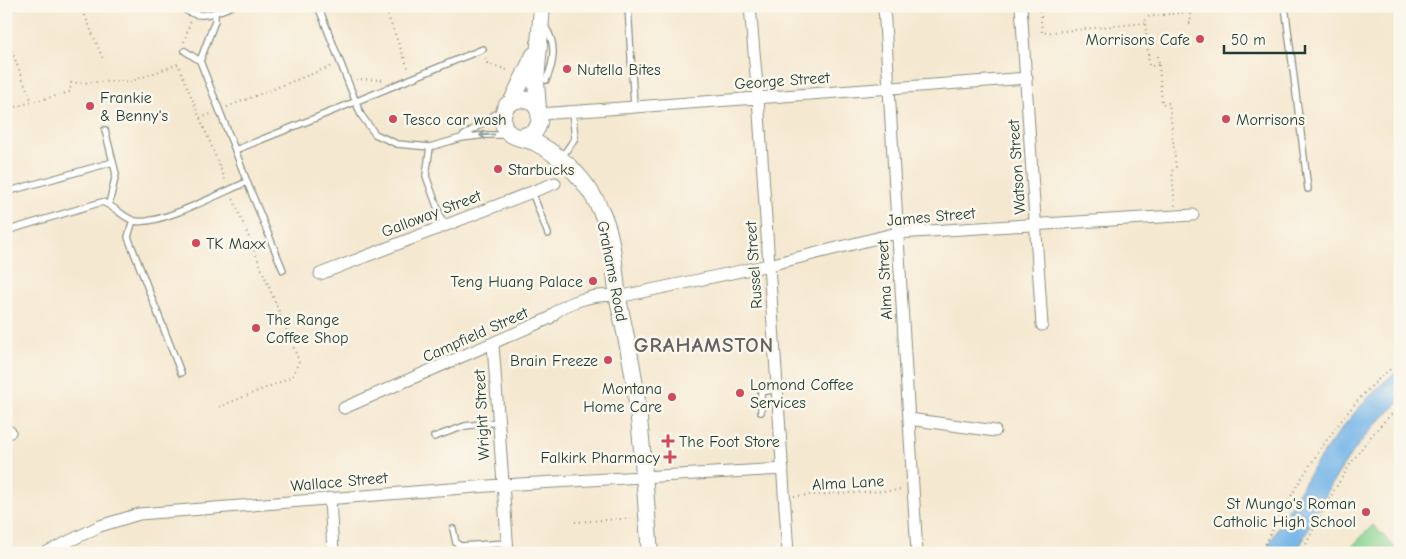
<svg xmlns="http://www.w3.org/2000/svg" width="1406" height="559" viewBox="0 0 1406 559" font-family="'Comic Neue',sans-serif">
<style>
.green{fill:#89d492;stroke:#548863}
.water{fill:#74b5e8;stroke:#4a798e}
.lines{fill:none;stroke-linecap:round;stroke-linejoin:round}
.lane-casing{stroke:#8a9282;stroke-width:8}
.street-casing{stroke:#8a9282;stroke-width:13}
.secondary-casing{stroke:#8a9282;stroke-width:18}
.path{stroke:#8a9282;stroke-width:2;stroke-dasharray:1 4;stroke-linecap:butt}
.lane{stroke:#fff;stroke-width:5.5}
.street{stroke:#fff;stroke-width:11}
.secondary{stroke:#fff;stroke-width:16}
.oneway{stroke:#8f9e9a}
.poi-dot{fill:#d1495b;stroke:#fbf7ec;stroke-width:2}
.labels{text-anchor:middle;stroke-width:5;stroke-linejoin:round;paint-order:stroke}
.poi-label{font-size:16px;fill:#1f3d34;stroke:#fbf7ec;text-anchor:start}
.street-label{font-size:16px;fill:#1f3d34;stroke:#fbf7ec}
.district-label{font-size:21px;font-weight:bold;letter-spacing:1px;fill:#666364;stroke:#fbf7ec}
</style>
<rect width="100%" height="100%" fill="#fbf7ec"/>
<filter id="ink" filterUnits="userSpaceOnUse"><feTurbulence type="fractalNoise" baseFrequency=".02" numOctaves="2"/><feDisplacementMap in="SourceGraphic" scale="10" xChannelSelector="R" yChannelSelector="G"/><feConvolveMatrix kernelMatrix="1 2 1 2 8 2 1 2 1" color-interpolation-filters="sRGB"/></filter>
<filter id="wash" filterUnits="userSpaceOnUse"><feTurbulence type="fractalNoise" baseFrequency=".0096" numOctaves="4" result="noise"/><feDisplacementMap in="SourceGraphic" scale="20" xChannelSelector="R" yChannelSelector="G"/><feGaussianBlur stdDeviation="1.12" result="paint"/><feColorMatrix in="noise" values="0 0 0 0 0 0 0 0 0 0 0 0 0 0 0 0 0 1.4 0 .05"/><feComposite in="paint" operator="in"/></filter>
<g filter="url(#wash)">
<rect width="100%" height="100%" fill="#f5e8d0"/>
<path class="green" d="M 1373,525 L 1400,553 L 1346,553 Z"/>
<path class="water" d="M 1400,369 L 1400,402 C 1353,440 1321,498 1297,553 L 1265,553 C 1295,491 1345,411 1400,369 Z"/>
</g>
<g filter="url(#ink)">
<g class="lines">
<defs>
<path id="lane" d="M 181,6 C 196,22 215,13 232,6
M 318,6 L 361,115 L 375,134 L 397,144 L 430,147 L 461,138 L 486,135 L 506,135
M 628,6 L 634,106
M 1285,6 L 1308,189
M 6,7 L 8,6
M 545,27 C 557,43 554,63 546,80
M 185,51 L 200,61 L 215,21 L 215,13
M 200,61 L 235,150
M 105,130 L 116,174 L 109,204
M 462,137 L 500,111
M 430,147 L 426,176 L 444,226
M 564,154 L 575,138 L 573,119
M 247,182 L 283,270
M 6,192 L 113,162
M 532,192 L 548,234
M 133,220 L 128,237 L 181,373
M 6,231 L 102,202 C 115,206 123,218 135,221 C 158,226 223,192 247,182 L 235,150 C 318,118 400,83 483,49
M 761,412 L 761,392 L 777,389
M 434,437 L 465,426 L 498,422
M 453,529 L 456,543 L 461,546 L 507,543"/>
<path id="street" d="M 750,6 L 758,98 L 788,553
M 884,6 L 917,553
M 1021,6 L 1042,325
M 540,114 L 1027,78
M 320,274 L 555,183
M 493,344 L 508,553
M 344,408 L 550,318 C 562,302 599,292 618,297 L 769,265 L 897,233 L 1193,215
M 909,419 L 995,431
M 6,434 L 10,432
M 330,498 L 333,553
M 45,553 L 100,526 L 139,514 L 501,485 L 783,469"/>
<path id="secondary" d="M 512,101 L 534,55
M 538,109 L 536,82 L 542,6
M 520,137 L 534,133 C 550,111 529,89 507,105 C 502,114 500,124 508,132 C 515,139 528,139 536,143 C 567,159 588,182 602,213 C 614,239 614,270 618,298 C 623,325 630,352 634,380 C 643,437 645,495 650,553"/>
</defs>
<use href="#lane" class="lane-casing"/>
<use href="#street" class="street-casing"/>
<use href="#secondary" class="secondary-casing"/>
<path class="path" d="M 81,6 L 103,59
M 384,6 L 409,70
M 1040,6 L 1042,33 L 1145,23
M 1169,6 L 1170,14 L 1190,12 L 1191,23 L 1187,23
M 507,8 L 508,6
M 6,37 L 32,102
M 184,42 L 191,20
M 1158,56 L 1159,65 L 1149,66 L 1145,21 L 1147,17 L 1170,14
M 486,58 L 487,63 L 510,71
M 1159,65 L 1162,104 L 1169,103 L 1176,167 L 1172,171 L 1175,206
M 356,79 L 386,80
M 227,107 L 332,66
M 6,109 L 70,92 L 71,83 L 124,81 L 127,83 L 178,64 L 226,182
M 200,118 L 211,114
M 219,407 L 292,377 L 299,361 L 233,198
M 794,496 L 902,490
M 575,522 L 635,518
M 1261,553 C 1289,494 1346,398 1400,362
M 1302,553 C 1325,504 1358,441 1400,407"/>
<use href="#lane" class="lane"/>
<use href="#street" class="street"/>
<use href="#secondary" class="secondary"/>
</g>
<defs><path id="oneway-shaft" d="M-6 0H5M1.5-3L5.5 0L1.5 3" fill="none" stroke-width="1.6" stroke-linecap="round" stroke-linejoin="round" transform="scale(1.25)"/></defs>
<use class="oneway" href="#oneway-shaft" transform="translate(487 135) rotate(177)"/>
</g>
<g class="poi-dot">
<circle cx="1200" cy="39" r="5"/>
<circle cx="567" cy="69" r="5"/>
<circle cx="90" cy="106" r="5"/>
<circle cx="393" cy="119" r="5"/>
<circle cx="1226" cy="119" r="5"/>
<circle cx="498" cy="169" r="5"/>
<circle cx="196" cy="243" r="5"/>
<circle cx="593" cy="281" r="5"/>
<circle cx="256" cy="328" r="5"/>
<circle cx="608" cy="360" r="5"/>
<circle cx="740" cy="393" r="5"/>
<circle cx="672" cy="397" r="5"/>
<path d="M665.5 433.5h5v5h5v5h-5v5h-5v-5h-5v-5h5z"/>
<path d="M667.5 449.5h5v5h5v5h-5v5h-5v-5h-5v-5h5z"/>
<circle cx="1366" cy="512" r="5"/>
</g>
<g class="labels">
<g class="poi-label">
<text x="1190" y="45" text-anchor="end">Morrisons Cafe</text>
<text x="577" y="75">Nutella Bites</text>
<text x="100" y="103">Frankie<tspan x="100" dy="18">&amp; Benny's</tspan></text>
<text x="403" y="125">Tesco car wash</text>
<text x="1236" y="125">Morrisons</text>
<text x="508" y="175">Starbucks</text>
<text x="206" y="249">TK Maxx</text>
<text x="583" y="287" text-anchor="end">Teng Huang Palace</text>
<text x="266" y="325">The Range<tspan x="266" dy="18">Coffee Shop</tspan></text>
<text x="598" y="366" text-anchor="end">Brain Freeze</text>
<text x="750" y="390">Lomond Coffee<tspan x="750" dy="18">Services</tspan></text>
<text x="662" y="394" text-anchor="end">Montana<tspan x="662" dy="18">Home Care</tspan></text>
<text x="679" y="447">The Foot Store</text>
<text x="660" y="463" text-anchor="end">Falkirk Pharmacy</text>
<text x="1356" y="509" text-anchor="end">St Mungo's Roman<tspan x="1356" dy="18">Catholic High School</tspan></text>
</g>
<g class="street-label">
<text transform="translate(782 80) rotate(-4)" y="6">George Street</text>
<text transform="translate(1016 167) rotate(-94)" y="6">Watson Street</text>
<text transform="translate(431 213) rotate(-21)" y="6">Galloway Street</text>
<text transform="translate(931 216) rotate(-5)" y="6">James Street</text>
<text transform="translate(753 265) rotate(-94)" y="6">Russel Street</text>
<text transform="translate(613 271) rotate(79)" y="6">Grahams Road</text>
<text transform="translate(884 280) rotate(-93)" y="6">Alma Street</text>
<text transform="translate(475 334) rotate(-24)" y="6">Campfield Street</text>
<text transform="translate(481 415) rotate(-93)" y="6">Wright Street</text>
<text transform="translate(339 481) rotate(-5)" y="6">Wallace Street</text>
<text transform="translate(848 482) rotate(-3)" y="6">Alma Lane</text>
</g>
<g class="district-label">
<text x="704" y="352">GRAHAMSTON</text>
</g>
</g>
<rect width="1406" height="559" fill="none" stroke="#fbf7ec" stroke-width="25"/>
<path d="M1224 45v8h81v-8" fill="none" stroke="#1f3d34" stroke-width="2.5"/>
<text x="1231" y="45" font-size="15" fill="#1f3d34" stroke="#fbf7ec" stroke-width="4" paint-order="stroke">50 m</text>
</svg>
